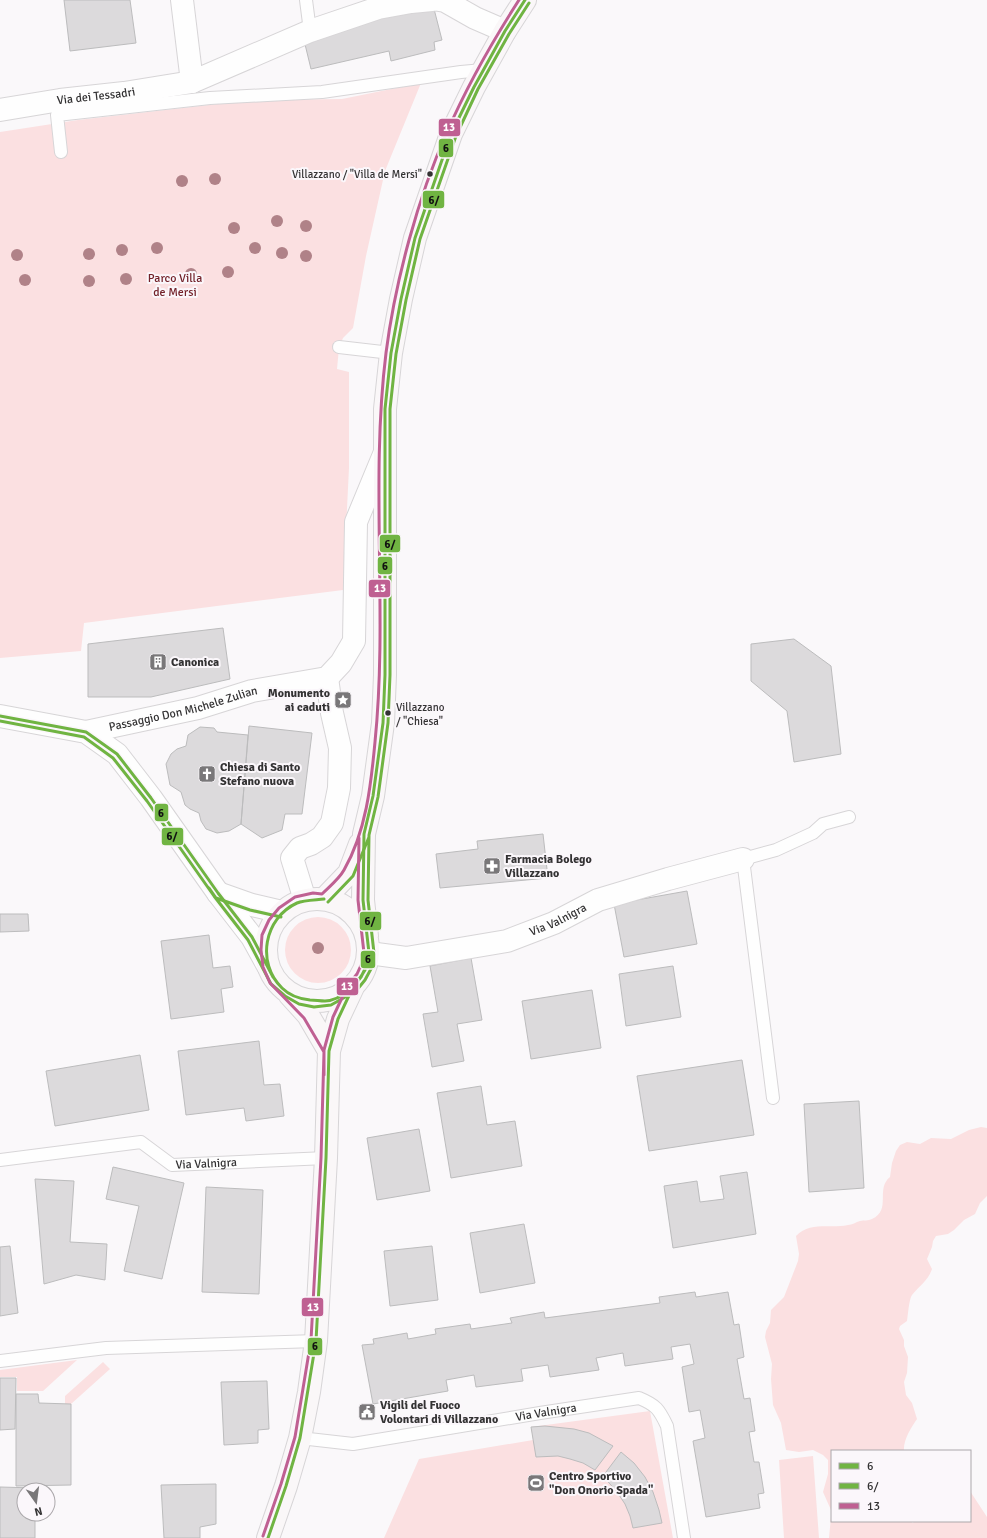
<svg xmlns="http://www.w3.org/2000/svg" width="987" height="1538" viewBox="0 0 987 1538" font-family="Signika,sans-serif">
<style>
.green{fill:#fbe0e1}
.building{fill:#dcdadc;stroke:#bcbcbd}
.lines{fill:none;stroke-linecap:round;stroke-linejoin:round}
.lane-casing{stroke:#d7d5d7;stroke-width:14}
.street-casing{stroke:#d7d5d7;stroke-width:24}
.secondary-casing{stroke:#d7d5d7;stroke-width:24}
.lane{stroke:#fefefe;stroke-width:12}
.street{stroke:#fefefe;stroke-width:22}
.secondary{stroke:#faf7f8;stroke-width:22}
.bus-1-casing{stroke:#fbf7fb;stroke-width:6}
.bus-2-casing{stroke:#fbf7fb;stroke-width:6}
.bus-3-casing{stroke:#fbf7fb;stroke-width:6}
.bus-1{stroke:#70b442;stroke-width:3}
.bus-2{stroke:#70b442;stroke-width:3}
.bus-3{stroke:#bf6092;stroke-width:3}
.tree{fill:#b08288}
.bus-dot{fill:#333233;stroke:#fbf7fb;stroke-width:1.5}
.labels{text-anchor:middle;stroke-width:4;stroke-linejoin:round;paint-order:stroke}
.bus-label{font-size:11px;fill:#333233;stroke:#fbf7fb;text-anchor:end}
.street-label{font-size:12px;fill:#333233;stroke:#fbf7fb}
.park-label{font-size:12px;fill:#73222a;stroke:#fbf7fb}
.poi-label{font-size:12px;font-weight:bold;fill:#333233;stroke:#fbf7fb;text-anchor:start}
.line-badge{stroke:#fbf7fb;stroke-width:1.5}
.badge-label{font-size:11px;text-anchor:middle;font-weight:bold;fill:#fff}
.pale-badge-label{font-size:11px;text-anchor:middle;font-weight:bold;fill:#111}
</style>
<rect width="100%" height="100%" fill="#faf8fa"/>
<path class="green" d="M 421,83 L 385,171 L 366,256 L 353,328 L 343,338 L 339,348 L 337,369 L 349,372 L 349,468 L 343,590 L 84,623 L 81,651 L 0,658 L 0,132 L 78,120 L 252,100 L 342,99 Z
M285 950a33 33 0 1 1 66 0a33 33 0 1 1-66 0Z
M 981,1127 L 987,1128 L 987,1196 L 980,1203 L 975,1214 L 964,1220 L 954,1230 L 948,1234 L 936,1236 L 933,1241 L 932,1247 L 927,1259 L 932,1269 C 928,1281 919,1286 912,1295 C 909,1299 908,1315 907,1321 L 900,1326 L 899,1329 L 904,1340 L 904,1346 L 908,1357 L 907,1373 L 904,1382 L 906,1395 L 912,1403 L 917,1419 C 911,1428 903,1440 904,1451 L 832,1451 L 832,1521 L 910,1521 L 913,1523 L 914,1521 L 970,1521 L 970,1491 L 987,1517 L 987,1538 L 829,1538 L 831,1517 L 831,1510 L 823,1492 L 828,1474 L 828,1460 L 823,1455 L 813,1450 L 799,1452 L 786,1450 L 781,1423 L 773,1405 L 771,1379 L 772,1364 L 765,1337 L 766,1331 L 770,1323 L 771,1310 L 784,1297 L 798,1261 L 799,1254 L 796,1236 C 810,1221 830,1229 848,1225 C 852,1225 856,1222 860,1221 C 864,1220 868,1221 872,1219 C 892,1210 875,1189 890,1177 L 892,1163 L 896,1151 L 900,1145 L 907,1142 L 920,1144 L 931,1138 L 951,1139 L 969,1130 Z
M 77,1360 L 43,1391 L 17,1391 L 17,1377 L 0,1377 L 0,1370 Z
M 103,1362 L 110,1369 L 71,1404 L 65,1404 L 65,1396 Z
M 650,1411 L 673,1538 L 384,1538 L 419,1459 L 533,1440 L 531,1427 Z
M 813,1456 L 819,1538 L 784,1538 L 779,1460 Z"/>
<path class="building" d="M 64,0 L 130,0 L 136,43 L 70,51 Z
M 433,5 L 442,40 L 434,42 L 435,50 L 391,61 L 389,51 L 311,69 L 303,36 Z
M 223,628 L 230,679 L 151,697 L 88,697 L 88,644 Z
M 794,639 L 831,666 L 841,754 L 794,762 L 787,711 L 751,681 L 751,644 Z
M 249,726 L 312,733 L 302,814 L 285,814 L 282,830 L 262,838 L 241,824 Z
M 200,727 L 214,728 L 217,732 L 248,735 L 241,824 L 229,831 L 217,833 L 206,829 L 201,821 L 199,813 L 190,809 L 185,805 L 181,792 L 170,785 L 166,764 L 171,754 L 177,749 L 186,746 L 188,735 Z
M 543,834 L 548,878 L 440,888 L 436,854 L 478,849 L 477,841 Z
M 687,891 L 697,944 L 624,957 L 614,904 Z
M 0,914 L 28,914 L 29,931 L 0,932 Z
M 209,935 L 213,968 L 230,966 L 233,987 L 221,989 L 224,1012 L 171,1019 L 161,941 Z
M 471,958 L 482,1020 L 457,1024 L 464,1061 L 432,1067 L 423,1014 L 438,1012 L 430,966 Z
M 673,966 L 681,1017 L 626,1026 L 619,974 Z
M 592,990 L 601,1048 L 531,1059 L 522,1001 Z
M 259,1041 L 264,1085 L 280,1084 L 284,1116 L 246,1121 L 244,1108 L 186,1115 L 178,1051 Z
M 140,1055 L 149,1110 L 55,1126 L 46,1071 Z
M 742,1060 L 754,1135 L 649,1151 L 637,1076 Z
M 481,1086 L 487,1125 L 515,1121 L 522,1166 L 451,1178 L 437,1093 Z
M 859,1101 L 864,1188 L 809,1192 L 804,1104 Z
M 419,1129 L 430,1191 L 377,1200 L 367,1138 Z
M 113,1167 L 184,1183 L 162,1279 L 124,1271 L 139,1206 L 106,1199 Z
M 747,1172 L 756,1234 L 673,1248 L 664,1186 L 697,1181 L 700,1202 L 724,1199 L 720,1176 Z
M 35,1179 L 74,1181 L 70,1242 L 107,1244 L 105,1280 L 76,1275 L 44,1284 Z
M 206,1187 L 263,1190 L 259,1294 L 202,1292 Z
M 524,1224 L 535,1283 L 480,1293 L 470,1233 Z
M 10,1246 L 18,1313 L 0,1316 L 0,1247 Z
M 432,1246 L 438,1300 L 390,1306 L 384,1251 Z
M 695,1292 L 696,1297 L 728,1292 L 734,1325 L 739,1324 L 744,1357 L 737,1359 L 744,1399 L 750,1398 L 755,1431 L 749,1432 L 754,1462 L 759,1462 L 764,1493 L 758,1494 L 760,1508 L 706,1517 L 693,1441 L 705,1438 L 700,1410 L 689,1412 L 682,1367 L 694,1364 L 690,1344 L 671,1347 L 673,1359 L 625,1366 L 623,1353 L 596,1358 L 599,1370 L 550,1377 L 548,1365 L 521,1369 L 523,1381 L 476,1387 L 474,1375 L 446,1380 L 448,1391 L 373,1404 L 362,1345 L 374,1344 L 373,1339 L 407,1333 L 408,1339 L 436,1334 L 435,1329 L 470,1324 L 471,1329 L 512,1323 L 510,1318 L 544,1312 L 545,1318 L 660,1303 L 659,1297 Z
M 0,1378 L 16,1378 L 15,1429 L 0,1430 Z
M 267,1381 L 269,1429 L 258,1430 L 258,1443 L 224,1445 L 221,1382 Z
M 16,1394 L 38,1394 L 39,1403 L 71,1404 L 71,1485 L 16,1486 Z
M 545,1426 L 574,1429 L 589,1433 L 613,1446 L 595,1470 L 583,1463 L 570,1459 L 558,1456 L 536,1457 L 531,1427 Z
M 621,1452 L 634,1463 L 645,1477 L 653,1492 L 659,1510 L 662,1523 L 633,1528 L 630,1516 L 625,1504 L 617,1492 L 603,1476 Z
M 216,1484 L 216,1524 L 200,1527 L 200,1538 L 164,1538 L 161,1485 Z
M 0,1487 L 36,1488 L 36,1490 L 24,1490 L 24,1514 L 35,1514 L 35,1538 L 0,1538 Z"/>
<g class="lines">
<defs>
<g id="lane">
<path d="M 306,0 L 310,31"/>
<path d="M 61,152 L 57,115 L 210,98 L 322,92 L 461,72 L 483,70"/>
<path d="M 339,347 L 391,353"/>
<path d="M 773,1098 L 743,859 L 776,850 L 813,833 L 823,824 L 849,817"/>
<path id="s1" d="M 0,1160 L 141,1142 L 172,1165 L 326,1158"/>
<path d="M 0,1361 L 106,1348 L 316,1341"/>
<path id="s2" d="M 300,1438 L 353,1444 L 540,1413 L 639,1398 C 656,1405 659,1409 667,1426 L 684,1538"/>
</g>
<g id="street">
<path d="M 182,0 L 192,82"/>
<path d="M 439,0 L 445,1 L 475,18 L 505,31"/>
<path id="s3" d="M 0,110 L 60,100 L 124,93 L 192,82 L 310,31 L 378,8 L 411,2 L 432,0"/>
<path d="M 0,716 L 86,732 L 117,754 L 151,798 L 218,893 L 252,937 L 268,966"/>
<path id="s4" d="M 86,732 L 198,708 L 252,691 L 327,678 L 341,663 L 354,641 L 356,522 L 385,452"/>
<path d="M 218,893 L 252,905 L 282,912"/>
<path d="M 305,900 L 292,858 L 300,848 L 311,844 L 322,837 L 332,823 L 339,788 L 340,748 L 332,713 L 327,678"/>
<path id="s5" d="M 369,953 L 406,958 L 507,941 L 554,923 L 598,900 L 668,879 L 743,859"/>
</g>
<path id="secondary" d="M266 950a51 51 0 1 1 102 0a51 51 0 1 1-102 0Z
M 324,899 L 349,873 L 360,844
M 367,936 L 363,900 L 364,834 L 373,796 L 383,723 L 385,675 L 385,409 L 391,353 L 401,299 L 415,238 L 451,134 L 474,87 L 505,31 L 525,0
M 289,994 L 308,1015 L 329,1051
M 268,1538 L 286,1486 L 300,1438 L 309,1392 L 316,1341 L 326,1158 L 329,1051 L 338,1019 L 353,987"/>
</defs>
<use href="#lane" class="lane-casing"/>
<use href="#street" class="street-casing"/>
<use href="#secondary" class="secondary-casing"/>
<use href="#lane" class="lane"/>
<use href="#street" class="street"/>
<use href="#secondary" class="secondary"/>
<defs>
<path id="bus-1" d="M 0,716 L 86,732 L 117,754 L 151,798 L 218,893 L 252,937 L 273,977
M 324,899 C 316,900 304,900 297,903 C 264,918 256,963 282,988 C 289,995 300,999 310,1000 C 315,1000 320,1001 325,1001 C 343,1000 357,984 365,970
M 268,1538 L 286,1486 L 300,1438 L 316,1341 L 326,1158 L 329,1051 L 338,1019 L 353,987 L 361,977 L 367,965 L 369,953 L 363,900 L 364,834 L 373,796 L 383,723 L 385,675 L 385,409 L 391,353 L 401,299 L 415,238 L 451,134 L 474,87 L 505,31 L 525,0"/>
<path id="bus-2" d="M 0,721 L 84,737 L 113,758 L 147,801 L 214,896 L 248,940 L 271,984 L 285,996 L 299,1004 L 314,1007 L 331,1005 L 356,991 L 365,980 L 372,967 L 374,953 L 368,900 L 369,835 L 378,797 L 388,723 L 390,675 L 390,409 L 396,354 L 406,300 L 420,239 L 456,136 L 478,89 L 509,34 L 529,3
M 209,888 L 216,898 L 250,910 L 281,917
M 328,902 L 353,876 L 369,837"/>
<path id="bus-3" d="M 324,1075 L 324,1050 L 333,1017 L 348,985 L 357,974 L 362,963 L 364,953 L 358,900 L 359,838
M 263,1536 L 281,1484 L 295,1437 L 311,1340 L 321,1158 L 324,1052 L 304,1018 L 270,983 L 263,967 L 261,950 L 262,935 L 269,920 L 279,908 L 295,897 L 313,893 L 322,894 C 330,886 339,879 344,870 C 366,832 371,785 375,742 C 388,613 370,482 386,353 C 395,282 418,197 447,132 C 467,86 492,42 519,0"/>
</defs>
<use href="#bus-1" class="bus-1-casing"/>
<use href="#bus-2" class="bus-2-casing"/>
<use href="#bus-3" class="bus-3-casing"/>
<use href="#bus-1" class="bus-1"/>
<use href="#bus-2" class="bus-2"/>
<use href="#bus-3" class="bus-3"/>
</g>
<g class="tree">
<circle cx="215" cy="179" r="6"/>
<circle cx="182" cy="181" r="6"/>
<circle cx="277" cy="221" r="6"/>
<circle cx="306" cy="226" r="6"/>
<circle cx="234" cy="228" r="6"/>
<circle cx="157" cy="248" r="6"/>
<circle cx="255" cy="248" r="6"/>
<circle cx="122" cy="250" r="6"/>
<circle cx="282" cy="253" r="6"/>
<circle cx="89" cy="254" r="6"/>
<circle cx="17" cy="255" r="6"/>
<circle cx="306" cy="256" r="6"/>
<circle cx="228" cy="272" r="6"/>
<circle cx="191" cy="274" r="6"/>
<circle cx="126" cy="279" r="6"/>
<circle cx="25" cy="280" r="6"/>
<circle cx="89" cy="281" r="6"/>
<circle cx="318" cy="948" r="6"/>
</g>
<defs>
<symbol id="building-square" viewBox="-11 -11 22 22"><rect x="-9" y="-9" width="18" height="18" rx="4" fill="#797779" stroke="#fbf7fb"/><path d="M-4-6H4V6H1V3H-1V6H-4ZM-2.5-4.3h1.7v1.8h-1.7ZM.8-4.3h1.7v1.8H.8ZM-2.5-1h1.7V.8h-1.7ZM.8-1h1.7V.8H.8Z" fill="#fff"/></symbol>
<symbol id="sight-square" viewBox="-11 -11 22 22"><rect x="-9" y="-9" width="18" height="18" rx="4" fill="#797779" stroke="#fbf7fb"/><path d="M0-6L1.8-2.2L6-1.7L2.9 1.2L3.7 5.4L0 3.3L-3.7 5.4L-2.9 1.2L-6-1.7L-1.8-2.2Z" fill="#fff"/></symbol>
<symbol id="church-square" viewBox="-11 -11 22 22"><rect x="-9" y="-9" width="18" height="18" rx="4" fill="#797779" stroke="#fbf7fb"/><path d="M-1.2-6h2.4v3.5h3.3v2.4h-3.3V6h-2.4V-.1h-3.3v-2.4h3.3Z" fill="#fff"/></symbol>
<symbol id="pharmacy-square" viewBox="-11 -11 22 22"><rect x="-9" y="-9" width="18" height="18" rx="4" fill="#797779" stroke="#fbf7fb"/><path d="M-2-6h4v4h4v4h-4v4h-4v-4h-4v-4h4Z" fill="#fff"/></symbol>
<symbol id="civic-square" viewBox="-11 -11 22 22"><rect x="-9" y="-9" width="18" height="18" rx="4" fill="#797779" stroke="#fbf7fb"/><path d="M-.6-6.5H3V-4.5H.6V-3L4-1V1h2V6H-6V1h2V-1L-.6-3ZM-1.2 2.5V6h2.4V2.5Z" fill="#fff"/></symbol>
<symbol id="stadium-square" viewBox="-11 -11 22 22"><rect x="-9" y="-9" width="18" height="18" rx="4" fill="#797779" stroke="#fbf7fb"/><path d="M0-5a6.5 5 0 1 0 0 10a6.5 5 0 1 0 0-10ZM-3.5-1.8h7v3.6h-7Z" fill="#fff"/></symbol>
</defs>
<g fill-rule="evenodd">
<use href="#building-square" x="148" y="652" width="20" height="20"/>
<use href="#sight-square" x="333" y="690" width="20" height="20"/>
<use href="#church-square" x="197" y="764" width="20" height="20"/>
<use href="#pharmacy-square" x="482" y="856" width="20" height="20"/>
<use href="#civic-square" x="357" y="1402" width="20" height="20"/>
<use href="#stadium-square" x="526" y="1473" width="20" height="20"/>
</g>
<g class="bus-dot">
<circle cx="430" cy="174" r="3.5"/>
<circle cx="388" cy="713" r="3.5"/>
</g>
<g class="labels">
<g class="bus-label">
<text x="422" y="178">Villazzano / "Villa de Mersi"</text>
<text x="396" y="711" text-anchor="start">Villazzano<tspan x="396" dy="14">/ "Chiesa"</tspan></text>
</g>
<g class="street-label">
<text dy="4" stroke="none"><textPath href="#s3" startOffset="97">Via dei Tessadri</textPath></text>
<text dy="4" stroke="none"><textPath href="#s4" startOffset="100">Passaggio Don Michele Zulian</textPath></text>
<text dy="4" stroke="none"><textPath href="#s5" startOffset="195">Via Valnigra</textPath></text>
<text dy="4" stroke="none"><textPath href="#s1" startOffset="215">Via Valnigra</textPath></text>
<text dy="4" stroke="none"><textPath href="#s2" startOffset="249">Via Valnigra</textPath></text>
</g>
<g class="park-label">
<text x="175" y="282">Parco Villa<tspan x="175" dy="14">de Mersi</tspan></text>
</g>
<g class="poi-label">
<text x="171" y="666">Canonica</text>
<text x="330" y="697" text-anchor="end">Monumento<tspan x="330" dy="14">ai caduti</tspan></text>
<text x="220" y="771">Chiesa di Santo<tspan x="220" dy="14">Stefano nuova</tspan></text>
<text x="505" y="863">Farmacia Bolego<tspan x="505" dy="14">Villazzano</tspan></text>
<text x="380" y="1409">Vigili del Fuoco<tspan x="380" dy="14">Volontari di Villazzano</tspan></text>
<text x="549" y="1480">Centro Sportivo<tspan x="549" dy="14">"Don Onorio Spada"</tspan></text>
</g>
</g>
<g class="line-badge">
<rect x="438" y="118" width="23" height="19" rx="4" fill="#bf6092"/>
<rect x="438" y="138" width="16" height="20" rx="4" fill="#70b442"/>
<rect x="422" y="190" width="23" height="19" rx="4" fill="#70b442"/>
<rect x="379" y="534" width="22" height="19" rx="4" fill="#70b442"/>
<rect x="377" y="556" width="16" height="19" rx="4" fill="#70b442"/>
<rect x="368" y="579" width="23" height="19" rx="4" fill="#bf6092"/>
<rect x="154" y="803" width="15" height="19" rx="4" fill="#70b442"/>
<rect x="161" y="827" width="23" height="19" rx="4" fill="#70b442"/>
<rect x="359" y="911" width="23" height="20" rx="4" fill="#70b442"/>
<rect x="360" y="950" width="16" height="19" rx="4" fill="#70b442"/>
<rect x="336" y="977" width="23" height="19" rx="4" fill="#bf6092"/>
<rect x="301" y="1297" width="23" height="20" rx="4" fill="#bf6092"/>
<rect x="307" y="1337" width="16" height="19" rx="4" fill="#70b442"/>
</g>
<g class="badge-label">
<text x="449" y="131">13</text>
<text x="380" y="592">13</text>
<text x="347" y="990">13</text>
<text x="313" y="1311">13</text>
</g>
<g class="pale-badge-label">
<text x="446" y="152">6</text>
<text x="434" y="204">6/</text>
<text x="390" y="548">6/</text>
<text x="385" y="570">6</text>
<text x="161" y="817">6</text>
<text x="172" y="840">6/</text>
<text x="370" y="925">6/</text>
<text x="368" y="963">6</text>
<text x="315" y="1350">6</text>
</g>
<rect x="831" y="1450" width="140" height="72" fill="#fbf7fb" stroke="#aba8ab"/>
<rect x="839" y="1463" width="20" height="6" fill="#70b442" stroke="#aba8ab"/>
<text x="867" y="1470" font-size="12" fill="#333233">6</text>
<rect x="839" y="1483" width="20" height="6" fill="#70b442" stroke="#aba8ab"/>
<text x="867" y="1490" font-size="12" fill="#333233">6/</text>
<rect x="839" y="1503" width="20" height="6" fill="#bf6092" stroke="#aba8ab"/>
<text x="867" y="1510" font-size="12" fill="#333233">13</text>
<g transform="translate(36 1502) rotate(166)"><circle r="19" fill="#fbf7fb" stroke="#aba8ab"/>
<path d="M0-3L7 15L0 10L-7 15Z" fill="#797779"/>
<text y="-6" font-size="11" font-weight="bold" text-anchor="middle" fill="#333233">N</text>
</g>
</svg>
